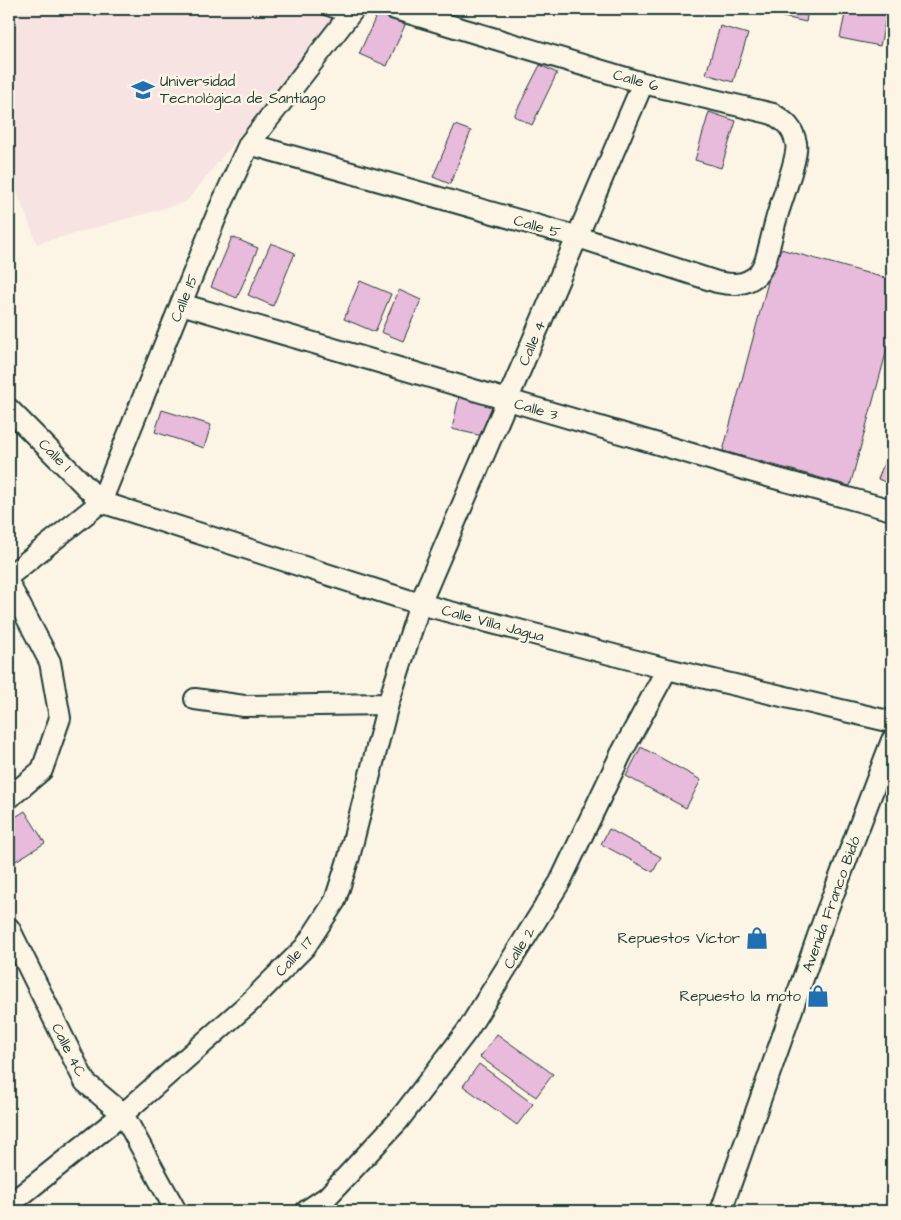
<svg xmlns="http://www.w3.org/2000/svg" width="901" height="1220" viewBox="0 0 901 1220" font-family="'Architects Daughter',sans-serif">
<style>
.built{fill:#f6e3e2}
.building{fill:#e8badc;stroke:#1f3d34}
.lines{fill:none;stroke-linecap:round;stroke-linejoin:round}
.lane-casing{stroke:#1f3d34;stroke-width:14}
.street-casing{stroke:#1f3d34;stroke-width:24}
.lane{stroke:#fcf5e5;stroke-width:10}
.street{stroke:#fcf5e5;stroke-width:20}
.labels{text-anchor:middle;stroke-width:5;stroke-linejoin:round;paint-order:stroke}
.street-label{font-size:15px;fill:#1f3d34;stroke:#fcf5e5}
.poi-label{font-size:15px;fill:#1f3d34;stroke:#fcf5e5;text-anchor:end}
</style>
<rect width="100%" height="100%" fill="#fcf5e5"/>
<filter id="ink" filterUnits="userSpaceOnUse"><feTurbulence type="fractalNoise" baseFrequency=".02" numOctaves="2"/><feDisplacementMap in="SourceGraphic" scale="10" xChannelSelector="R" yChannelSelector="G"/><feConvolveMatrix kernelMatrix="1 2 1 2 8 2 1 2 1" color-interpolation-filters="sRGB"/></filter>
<g filter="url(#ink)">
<path class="built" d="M 9,9 L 342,9 L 186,202 L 37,244 L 9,171 Z"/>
<path class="building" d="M 757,9 L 808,9 L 806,22 L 756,11 Z
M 846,9 L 888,9 L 880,46 L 840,38 Z
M 378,12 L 405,25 L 387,66 L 359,54 Z
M 720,26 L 748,34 L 733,82 L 706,74 Z
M 540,65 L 557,73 L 532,125 L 514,116 Z
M 709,112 L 736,121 L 721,168 L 695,160 Z
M 455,125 L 471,131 L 450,184 L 433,177 Z
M 232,237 L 258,248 L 237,298 L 211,287 Z
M 271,243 L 295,253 L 273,306 L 248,295 Z
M 777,248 L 892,280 L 892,331 L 850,486 L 723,451 Z
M 360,281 L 391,294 L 375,332 L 344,319 Z
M 399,290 L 421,300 L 403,341 L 381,332 Z
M 459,396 L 494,405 L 487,437 L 452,429 Z
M 162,410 L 211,425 L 204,448 L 155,432 Z
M 886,458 L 892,460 L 892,485 L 878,479 Z
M 641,747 L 701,780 L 686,808 L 626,776 Z
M 25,811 L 45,843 L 9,865 L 9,821 Z
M 609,829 L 661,857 L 653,872 L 601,844 Z
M 497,1034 L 553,1074 L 536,1097 L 480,1057 Z
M 479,1064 L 533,1104 L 517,1125 L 463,1086 Z"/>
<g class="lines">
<defs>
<path id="lane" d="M 325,9 L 347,17"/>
<path id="street" d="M 249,144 L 578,237 L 717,282 C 731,285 745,286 757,275 C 760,272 763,266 765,262 C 770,246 773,229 778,213 C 782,199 799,155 796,143 C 793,128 786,122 773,114 L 643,83 L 395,9
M 181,304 L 767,476 L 892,510
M 9,409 L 101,502 L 420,604 L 667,669 L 892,722
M 9,576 L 101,502 L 218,212 L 249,144 L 354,9
M 9,584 L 50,662 L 60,718 L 42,770 L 9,798
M 195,699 L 244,706 L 388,704
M 9,928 L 85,1082 L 123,1114 L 176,1211
M 9,1205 L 123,1114 L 249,1003 L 305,947 L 335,901 L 349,857 L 388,704 L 420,604 L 643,83
M 306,1211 L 327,1197 L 398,1121 L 467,1031 L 560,882 L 621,754 L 667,669
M 721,1211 L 825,916 L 892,740"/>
</defs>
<use href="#lane" class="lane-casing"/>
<use href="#street" class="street-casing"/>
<use href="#lane" class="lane"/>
<use href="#street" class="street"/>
</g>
</g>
<defs>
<symbol id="university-bare" viewBox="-9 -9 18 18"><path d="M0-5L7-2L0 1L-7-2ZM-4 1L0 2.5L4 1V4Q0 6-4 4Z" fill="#1f6fb2" stroke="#fcf5e5" stroke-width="2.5" paint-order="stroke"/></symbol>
<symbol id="shop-bare" viewBox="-9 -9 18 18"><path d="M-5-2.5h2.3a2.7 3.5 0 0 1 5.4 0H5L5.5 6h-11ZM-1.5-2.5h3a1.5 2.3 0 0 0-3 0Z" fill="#1f6fb2" stroke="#fcf5e5" stroke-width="2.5" paint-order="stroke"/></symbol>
</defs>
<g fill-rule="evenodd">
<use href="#university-bare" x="127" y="74" width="32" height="32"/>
<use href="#shop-bare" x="741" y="922" width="32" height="32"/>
<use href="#shop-bare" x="802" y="980" width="32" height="32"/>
</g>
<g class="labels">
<g class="street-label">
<text transform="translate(636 80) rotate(15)" y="5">Calle 6</text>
<text transform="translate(537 226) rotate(16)" y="5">Calle 5</text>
<text transform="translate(184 298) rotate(-68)" y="5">Calle 15</text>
<text transform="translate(532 343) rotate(-67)" y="5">Calle 4</text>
<text transform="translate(536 409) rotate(16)" y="5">Calle 3</text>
<text transform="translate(55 455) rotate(45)" y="5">Calle 1</text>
<text transform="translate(493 623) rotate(15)" y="5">Calle Villa Jagua</text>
<text transform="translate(831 904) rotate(-70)" y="5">Avenida Franco Bidó</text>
<text transform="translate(519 948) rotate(-58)" y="5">Calle 2</text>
<text transform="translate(294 956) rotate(-48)" y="5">Calle 17</text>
<text transform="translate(69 1050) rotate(63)" y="5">Calle 4C</text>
</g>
<g class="poi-label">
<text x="160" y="86" text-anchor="start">Universidad<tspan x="160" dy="17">Tecnológica de Santiago</tspan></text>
<text x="740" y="943">Repuestos Víctor</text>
<text x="801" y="1001">Repuesto la moto</text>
</g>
</g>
<rect width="901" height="1220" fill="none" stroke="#fcf5e5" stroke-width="30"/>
<rect x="15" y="15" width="871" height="1190" fill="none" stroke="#1f3d34" stroke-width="2" filter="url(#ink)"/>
</svg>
